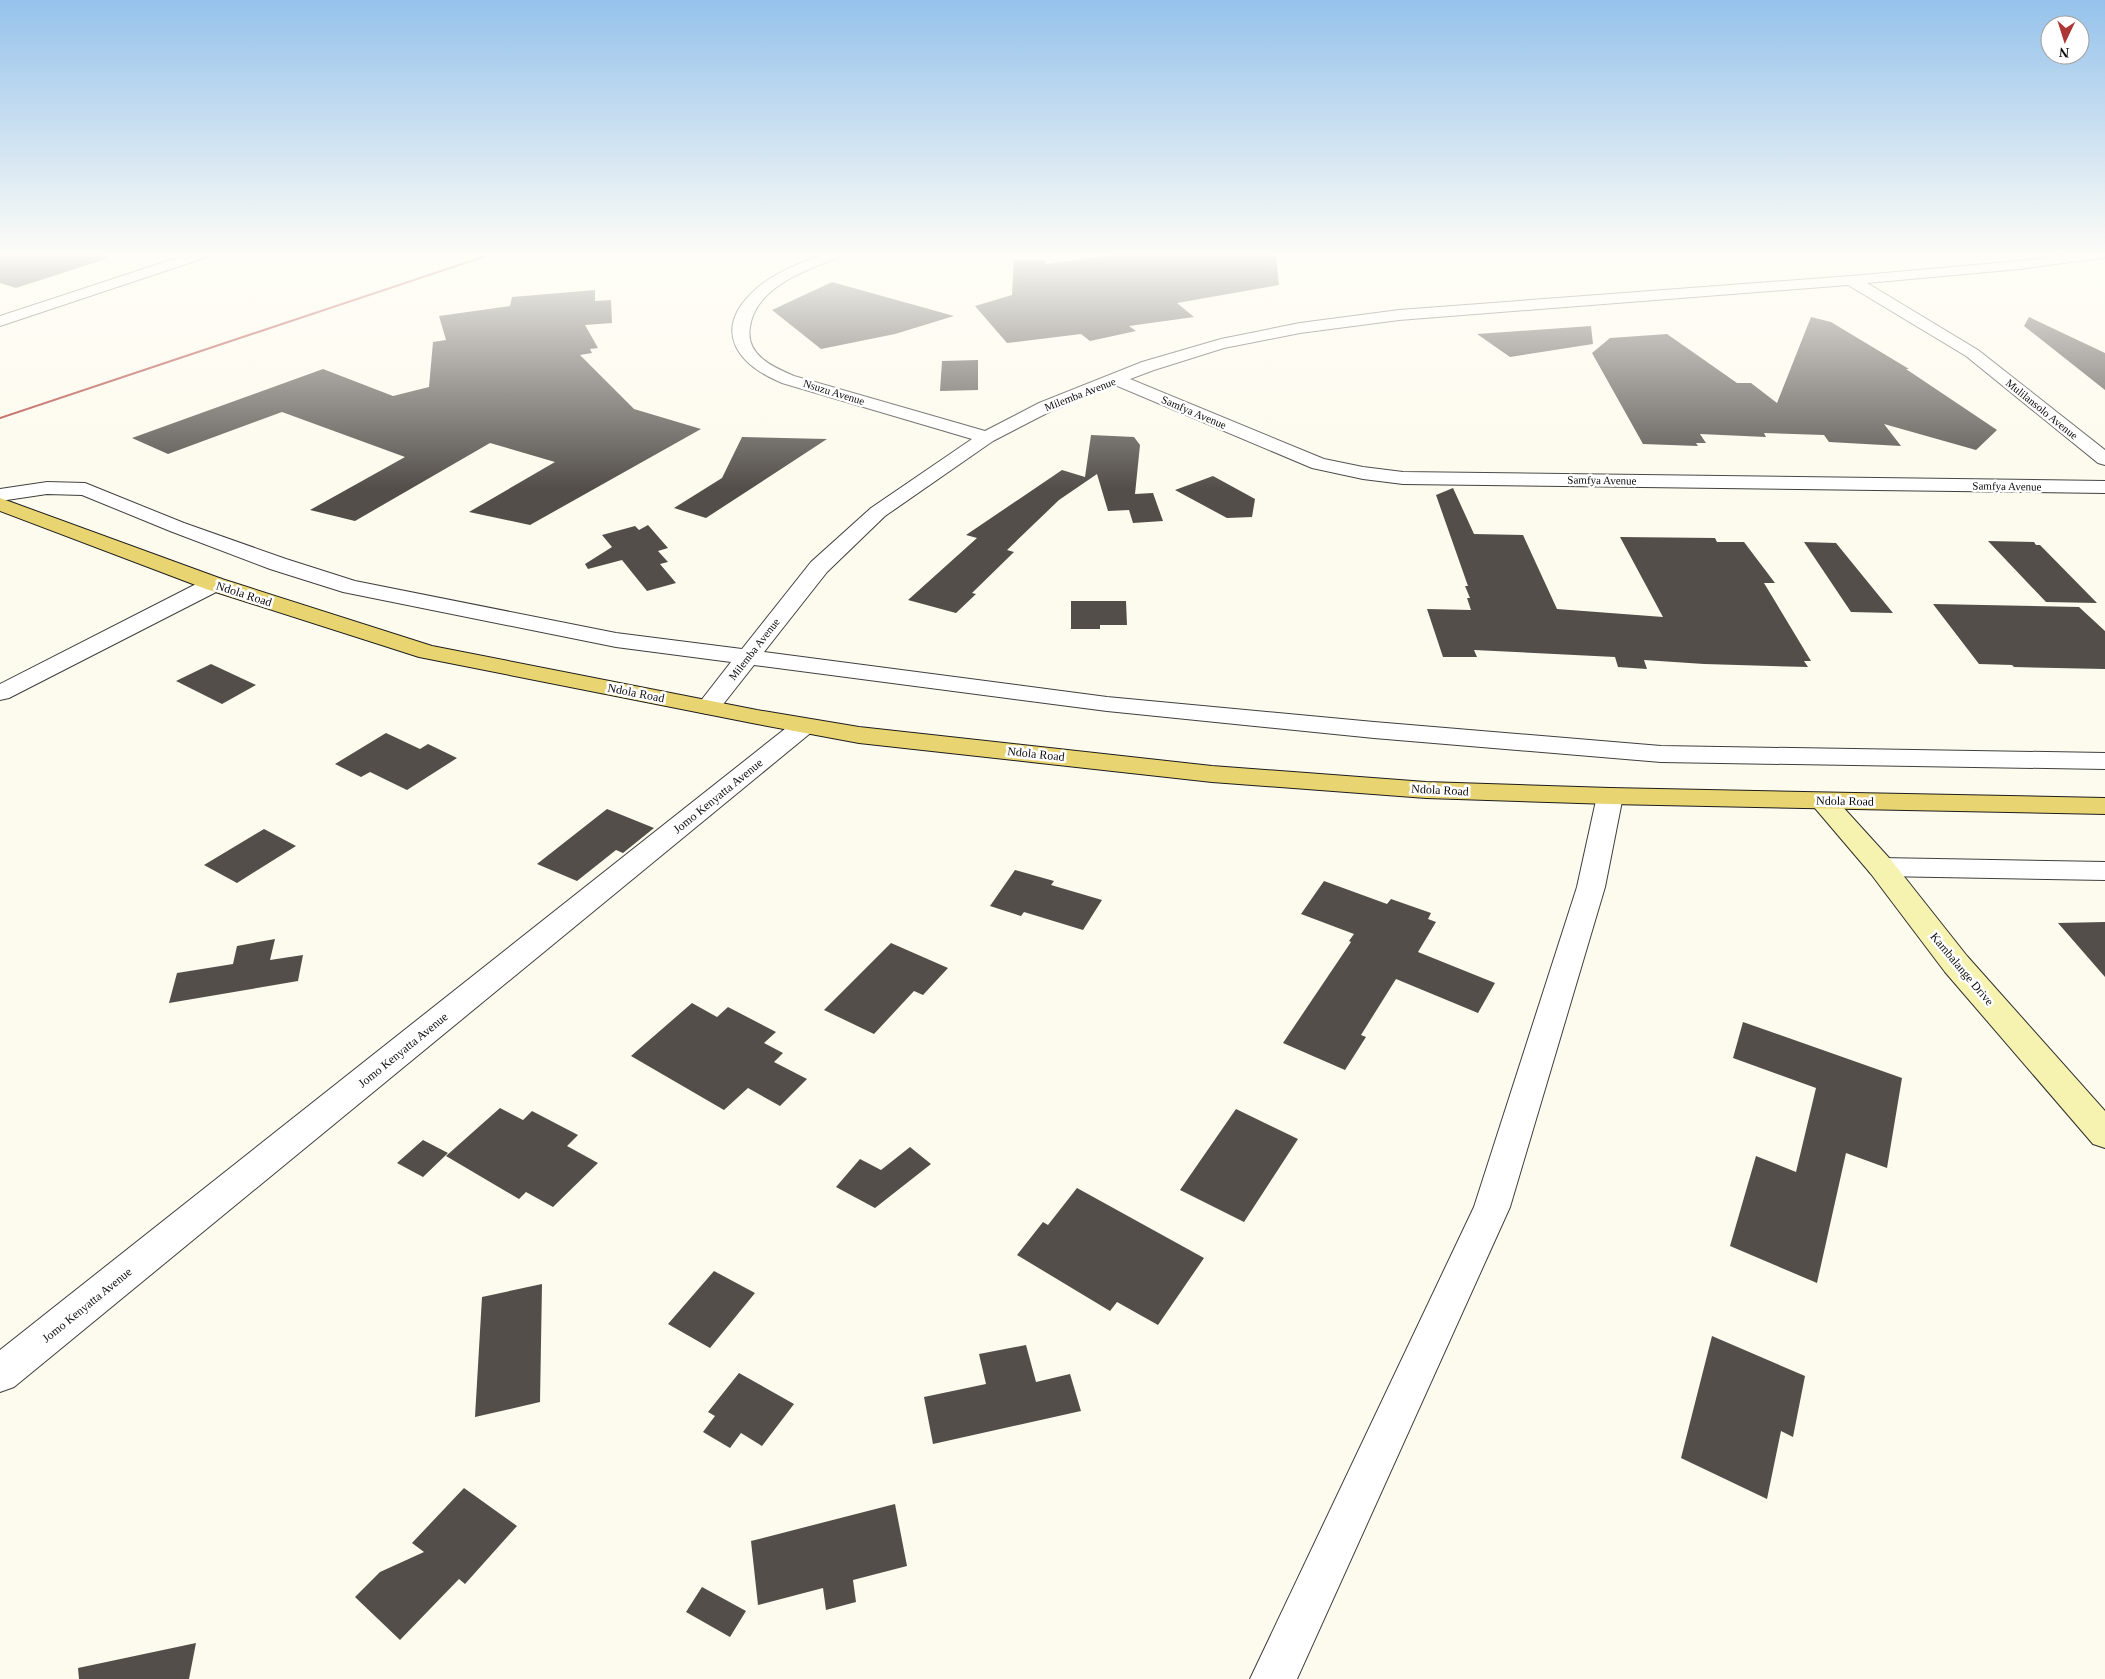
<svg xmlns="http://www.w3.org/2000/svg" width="2105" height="1679" viewBox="0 0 2105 1679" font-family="'Times New Roman',serif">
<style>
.building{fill:#534e4a}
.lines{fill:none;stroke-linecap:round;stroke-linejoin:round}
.street-casing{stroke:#3f3f3f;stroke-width:2}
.secondary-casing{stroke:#2e2e2e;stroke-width:2}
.primary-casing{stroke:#1d1d1d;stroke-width:2}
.street{fill:#fff;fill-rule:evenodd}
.secondary{fill:#f6f3b0;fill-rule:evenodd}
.primary{fill:#e9d472;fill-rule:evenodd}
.rail{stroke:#ac3734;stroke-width:2}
.labels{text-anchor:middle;stroke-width:5;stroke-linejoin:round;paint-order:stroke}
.far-street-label{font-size:11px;fill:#0c0c0c;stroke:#fff}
.street-label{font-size:12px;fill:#0c0c0c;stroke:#fff}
</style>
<rect width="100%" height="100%" fill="#fdfbed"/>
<path class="building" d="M 0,254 L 105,254 L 106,259 L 16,288 L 0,283 Z
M 1121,254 L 1276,254 L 1279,285 L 1177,303 L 1194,317 L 1129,326 L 1136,331 L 1090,341 L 1081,334 L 1007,343 L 975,306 L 1012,295 L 1014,260 L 1046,260 L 1046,264 Z
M 832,282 L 954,316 L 895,334 L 821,349 L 772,310 Z
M 595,290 L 595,301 L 611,300 L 612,323 L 585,325 L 598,348 L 590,349 L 592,353 L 580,355 L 634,409 L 701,429 L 530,525 L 469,512 L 555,462 L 490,443 L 355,521 L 310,510 L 405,457 L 282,412 L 168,454 L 132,438 L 323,369 L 393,396 L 429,387 L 433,342 L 446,340 L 439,316 L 510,306 L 512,297 Z
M 1811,317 L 1831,322 L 1909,369 L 1906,369 L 1997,430 L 1976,450 L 1884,424 L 1901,446 L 1829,442 L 1824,435 L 1764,433 L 1766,437 L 1700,434 L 1706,443 L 1696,443 L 1698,446 L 1643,444 L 1592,353 L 1610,338 L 1667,334 L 1737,383 L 1751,383 L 1777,403 Z
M 2029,317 L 2105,353 L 2105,390 L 2024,326 Z
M 1591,326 L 1593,344 L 1510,357 L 1477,334 Z
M 978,360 L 978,390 L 940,391 L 942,361 Z
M 1091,435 L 1134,437 L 1140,445 L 1135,494 L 1153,493 L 1163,521 L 1133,523 L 1129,510 L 1108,511 L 1097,474 L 1059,500 L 1007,550 L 1014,552 L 972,593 L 976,594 L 956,613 L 908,600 L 977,538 L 966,535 L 1062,470 L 1085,477 Z
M 742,437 L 827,439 L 706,518 L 674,508 L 722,478 Z
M 1213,476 L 1255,499 L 1252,517 L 1227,518 L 1175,490 Z
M 1453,488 L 1474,534 L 1523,535 L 1557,609 L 1663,617 L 1620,537 L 1715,538 L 1717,542 L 1744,542 L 1775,583 L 1764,583 L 1811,661 L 1804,661 L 1808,667 L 1704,664 L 1644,660 L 1647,669 L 1618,667 L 1615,657 L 1474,650 L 1477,657 L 1443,657 L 1427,609 L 1471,610 L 1467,598 L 1470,598 L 1465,586 L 1468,586 L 1436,495 Z
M 648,525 L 668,548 L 658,551 L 668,562 L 660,564 L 676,583 L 647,591 L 622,560 L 588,569 L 585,564 L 612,547 L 602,535 L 635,526 L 639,530 Z
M 1988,541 L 2034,542 L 2036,545 L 2040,545 L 2097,603 L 2046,602 Z
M 1804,542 L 1836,543 L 1893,613 L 1851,612 Z
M 1071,601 L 1126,601 L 1127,625 L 1100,625 L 1100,629 L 1071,629 Z
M 1933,604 L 2079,607 L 2105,631 L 2105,669 L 2014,667 L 2012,665 L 1979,664 Z
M 211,664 L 256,685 L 222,704 L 176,681 Z
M 386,733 L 420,749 L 428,744 L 457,758 L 407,790 L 370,772 L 361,777 L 335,764 Z
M 607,809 L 654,828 L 623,853 L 616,850 L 577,881 L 537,864 Z
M 264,829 L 296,846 L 237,883 L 204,865 Z
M 1015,870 L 1054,881 L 1051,885 L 1102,900 L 1083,930 L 1024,912 L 1021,916 L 990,906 Z
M 1324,881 L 1387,904 L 1391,899 L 1431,913 L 1428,919 L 1436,922 L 1418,952 L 1495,983 L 1478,1013 L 1396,979 L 1361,1035 L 1366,1037 L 1345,1070 L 1283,1043 L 1351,942 L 1349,941 L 1354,934 L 1301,914 Z
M 2105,922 L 2105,977 L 2058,923 Z
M 275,939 L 270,960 L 303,955 L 298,981 L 169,1003 L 177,973 L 233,964 L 237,946 Z
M 891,943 L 948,968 L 923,995 L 914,991 L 874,1034 L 824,1010 Z
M 692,1003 L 717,1017 L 728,1007 L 776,1032 L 764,1043 L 783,1053 L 774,1062 L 807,1079 L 780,1106 L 748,1088 L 724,1110 L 631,1056 Z
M 1743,1022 L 1902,1078 L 1887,1168 L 1846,1153 L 1817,1283 L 1730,1246 L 1756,1156 L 1796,1172 L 1816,1088 L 1733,1058 Z
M 500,1108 L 523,1120 L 532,1111 L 578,1135 L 567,1146 L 598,1163 L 553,1207 L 526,1192 L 519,1199 L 446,1156 Z
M 1236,1109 L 1298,1139 L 1244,1222 L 1180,1190 Z
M 423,1140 L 448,1153 L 423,1177 L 397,1163 Z
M 910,1147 L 931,1164 L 875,1208 L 836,1187 L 860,1159 L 881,1170 Z
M 1077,1188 L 1204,1258 L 1158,1325 L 1117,1302 L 1110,1311 L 1017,1255 L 1043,1222 L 1048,1225 Z
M 714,1271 L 755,1293 L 710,1348 L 668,1324 Z
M 542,1284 L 540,1402 L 475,1417 L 482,1297 Z
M 1712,1336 L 1805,1376 L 1793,1437 L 1781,1431 L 1767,1499 L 1681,1458 Z
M 1026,1345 L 1036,1382 L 1070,1374 L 1081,1411 L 933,1444 L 924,1397 L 986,1384 L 979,1354 Z
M 739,1373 L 794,1404 L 762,1446 L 741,1433 L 730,1448 L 703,1432 L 715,1416 L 708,1412 Z
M 464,1488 L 517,1526 L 465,1584 L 459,1579 L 400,1640 L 355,1597 L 380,1572 L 424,1552 L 412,1543 Z
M 895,1504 L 907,1566 L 853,1580 L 856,1602 L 826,1610 L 823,1588 L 758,1605 L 751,1541 Z
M 702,1587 L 746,1611 L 730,1637 L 686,1612 Z
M 196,1643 L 189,1679 L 79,1679 L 78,1668 Z"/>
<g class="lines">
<defs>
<path id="street" d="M 189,254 L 209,254 L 207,257 L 0,326 L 0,316 Z
M 824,254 L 842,254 L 840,257 C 807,270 756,286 750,327 C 745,355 773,367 794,376 L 985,431 L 1039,403 L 1142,362 L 1221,339 L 1300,323 L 1399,310 L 1851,276 L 2020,261 L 2072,254 L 2105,254 L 2105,257 L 2100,258 L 2020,269 L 1867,283 L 1978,350 L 2105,450 L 2105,465 L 2098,463 L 1966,356 L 1848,285 L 1399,320 L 1300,333 L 1224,348 L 1154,370 L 1130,379 L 1324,459 L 1363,467 L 1403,472 L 2105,481 L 2105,493 L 1403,484 L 1363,479 L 1312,468 L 1115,385 L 1051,411 L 993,441 L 885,516 L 827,572 L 764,652 L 1107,697 L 1374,722 L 1661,746 L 2105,753 L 2105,769 L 1661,762 L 1374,738 L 1107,711 L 754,665 L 717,712 L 708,714 L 699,712 L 696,707 L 731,662 L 616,647 L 343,592 L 270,569 L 170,531 L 82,495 L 47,494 L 0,501 L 0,489 L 47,482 L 85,483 L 184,523 L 286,559 L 355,581 L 616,633 L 742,649 L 811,562 L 871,508 L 972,439 L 782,383 C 736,364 711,329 756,289 C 775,272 801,263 824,254 Z
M 214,577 L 222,579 L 225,584 L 222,589 L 9,698 L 0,700 L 0,684 L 206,579 Z
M 804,719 L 813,721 L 816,726 L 813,731 L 14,1387 L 0,1392 L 0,1350 L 795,721 Z
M 1610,788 L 1619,790 L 1623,796 L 1605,887 L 1510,1207 L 1297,1679 L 1250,1679 L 1474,1207 L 1577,887 L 1597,796 L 1601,790 Z
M 1881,858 L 2105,862 L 2105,880 L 1881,876 L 1871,874 L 1867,867 L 1871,860 Z"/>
<path id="secondary" d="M 1823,793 L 1832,795 L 1891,860 L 1967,956 L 2105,1111 L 2105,1148 L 2093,1144 L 1945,972 L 1871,874 L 1814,807 L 1810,801 L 1814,795 Z"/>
<path id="primary" d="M 0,498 L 222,579 L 432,646 L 757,710 L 859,727 L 1212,766 L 1426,782 L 1610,788 L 2105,798 L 2105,814 L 1610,804 L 1426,798 L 1212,782 L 859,743 L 757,724 L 419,657 L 206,589 L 0,511 Z"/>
</defs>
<use href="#street" class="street-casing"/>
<use href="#secondary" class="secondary-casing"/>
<use href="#primary" class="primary-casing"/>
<use href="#street" class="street"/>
<use href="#secondary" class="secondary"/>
<use href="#primary" class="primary"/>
<path class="rail" d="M 0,418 L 492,254"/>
</g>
<linearGradient id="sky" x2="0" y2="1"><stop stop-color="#95c2eb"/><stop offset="0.52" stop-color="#fefdf7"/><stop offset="1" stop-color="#fefdf7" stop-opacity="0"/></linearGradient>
<rect width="2105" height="489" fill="url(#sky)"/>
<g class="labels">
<g class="far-street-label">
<text transform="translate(834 392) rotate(17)" y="4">Nsuzu Avenue</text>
<text transform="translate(1080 394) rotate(-21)" y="4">Milemba Avenue</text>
<text transform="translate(2042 409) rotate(39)" y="4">Mulilansolo Avenue</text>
<text transform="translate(1194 412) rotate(23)" y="4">Samfya Avenue</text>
<text transform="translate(1602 480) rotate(1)" y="4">Samfya Avenue</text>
<text transform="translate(2007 486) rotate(1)" y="4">Samfya Avenue</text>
<text transform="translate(754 649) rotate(-52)" y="4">Milemba Avenue</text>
</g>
<g class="street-label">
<text transform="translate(244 594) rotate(18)" y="4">Ndola Road</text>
<text transform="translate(636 693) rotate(11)" y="4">Ndola Road</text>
<text transform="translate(1036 754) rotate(6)" y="4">Ndola Road</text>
<text transform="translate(1440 790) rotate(3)" y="4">Ndola Road</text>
<text transform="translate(718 796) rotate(-39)" y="4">Jomo Kenyatta Avenue</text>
<text transform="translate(1845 801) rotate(1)" y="4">Ndola Road</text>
<text transform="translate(1962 969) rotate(50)" y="4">Kambalange Drive</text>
<text transform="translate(403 1050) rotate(-39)" y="4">Jomo Kenyatta Avenue</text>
<text transform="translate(87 1305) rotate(-39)" y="4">Jomo Kenyatta Avenue</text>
</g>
</g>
<g transform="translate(2065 40) rotate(184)"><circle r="24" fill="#ffffff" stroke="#9e9e9e"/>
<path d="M0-4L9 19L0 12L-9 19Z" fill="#ac3734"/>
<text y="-8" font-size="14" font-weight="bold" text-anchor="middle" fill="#0c0c0c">N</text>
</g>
</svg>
